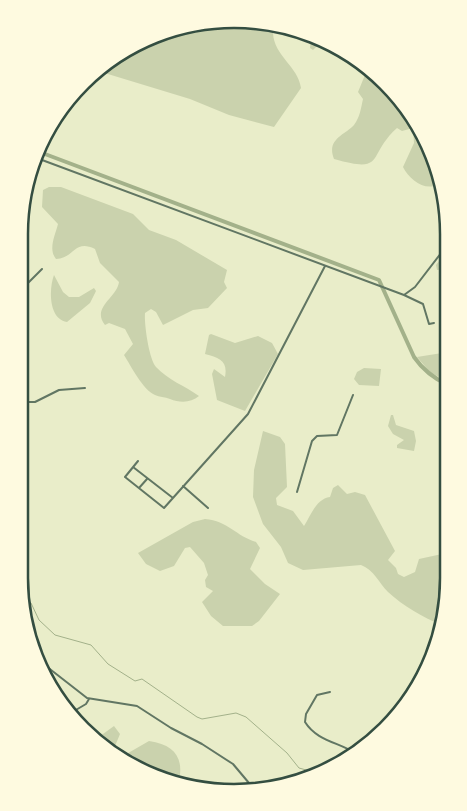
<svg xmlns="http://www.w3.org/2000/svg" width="467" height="811" viewBox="0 0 467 811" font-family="Signika,sans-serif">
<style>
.green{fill:#cad2ad}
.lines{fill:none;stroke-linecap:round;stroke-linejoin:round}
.stream{stroke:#a3b18a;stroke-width:1}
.canal{stroke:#a3b18a;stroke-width:4}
.minor{stroke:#617663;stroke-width:2}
.rim{fill:none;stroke:#344e41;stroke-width:2.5}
</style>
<rect width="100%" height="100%" fill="#e9edc9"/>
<path class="green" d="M 191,23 L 275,23 L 321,42 L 313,50 L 310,48 L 311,39 L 297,39 L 297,34 L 284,31 L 273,33 C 274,56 298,66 301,88 L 274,127 L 229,115 L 190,99 L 98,71 L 114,55 Z
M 328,45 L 353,55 L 355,58 L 346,62 Z
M 362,65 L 419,126 L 437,185 C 424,191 409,179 403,167 L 414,143 L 413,128 L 402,131 L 397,128 C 366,156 387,174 334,159 C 326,139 345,135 354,125 C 360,117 361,108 363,99 L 358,92 L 365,75 L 361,71 Z
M 49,187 L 61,187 L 133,214 L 149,230 L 176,240 L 227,270 L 224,282 L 227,288 L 208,308 L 193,310 L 163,325 L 156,312 L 151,309 L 145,313 C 144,324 149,359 156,367 C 168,380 185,386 199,396 C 191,403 180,403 170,399 C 165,397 159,397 155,395 C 143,390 131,366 124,355 L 133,344 L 125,329 L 109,323 L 105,325 C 91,307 117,298 119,282 L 100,263 L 95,249 C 74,239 75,258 56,259 C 48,249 55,236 58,224 L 42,207 L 43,190 Z
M 448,249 L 448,269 L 437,270 L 436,265 Z
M 54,275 L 63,292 L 69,297 L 79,297 L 94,288 L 96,291 L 90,303 L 67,322 C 48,319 49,288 54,275 Z
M 211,334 L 235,343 L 258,336 L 272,343 L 278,354 L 245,411 L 217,400 L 212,374 L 214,369 L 225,377 C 228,361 220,358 205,354 L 209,335 Z
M 442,353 L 448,368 L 448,382 L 430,372 L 417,357 Z
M 364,368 L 381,369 L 379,386 L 359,385 L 354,379 L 357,372 Z
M 391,415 L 393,415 L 396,425 L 414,431 L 416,441 L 414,451 L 397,448 L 397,445 L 404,440 L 393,434 L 388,426 Z
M 263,431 L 280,437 L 285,444 L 287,487 L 276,498 L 277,505 L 293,511 L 304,526 C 311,515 316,499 330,497 L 333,488 L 338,485 L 347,494 L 355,492 L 365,495 L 395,551 L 388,560 L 396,568 L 398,574 L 404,577 L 415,572 L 419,559 L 442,554 L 448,558 L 448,592 L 441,625 C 423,617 403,606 388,592 C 379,583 374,570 361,565 L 303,570 L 288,563 L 281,547 L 263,524 L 253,497 L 254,470 Z
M 205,519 C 228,521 236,536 256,542 L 260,548 L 250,569 L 265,584 L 280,594 L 259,621 L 252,626 L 223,626 L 211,616 L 202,602 L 213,591 L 206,587 L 205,580 L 208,575 L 204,563 L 190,547 L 185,548 L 174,566 L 160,571 L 146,564 L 138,553 L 193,522 Z
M 438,639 L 428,665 L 426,651 Z
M 114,726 L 120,734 L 113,751 L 114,756 L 88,732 L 103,734 Z
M 149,741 C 176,745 185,759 178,785 L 115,757 L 123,756 Z"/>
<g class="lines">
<path class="stream" d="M 21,593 L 31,603 L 39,620 L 55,635 L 91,645 L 108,664 L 135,681 L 142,679 L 197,717 L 202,719 L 236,713 L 246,717 L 287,753 L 299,768 L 317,773"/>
<path class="canal" d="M 37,151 L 379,280 L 414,357 C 423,370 433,378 448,385"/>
<path class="minor" d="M 34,157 L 404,295 L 415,287 L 448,244
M 404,295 L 423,304 L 429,324 L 434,323
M 19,298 L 26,285 L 42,269
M 19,402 L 35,402 L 59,390 L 85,388
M 138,461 L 125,477 L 164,508 L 248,414 L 325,266
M 133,467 L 173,498
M 183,486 L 208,508
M 139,488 L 147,479
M 297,492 L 312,441 L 317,436 L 337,435 L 353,395
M 37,659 L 87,698 L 137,706 L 171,728 L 202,744 L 233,764 L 254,789
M 330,692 L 317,695 L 306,714 L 305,722 C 317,741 338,742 355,753
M 69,714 L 86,704 L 89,699
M 362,749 L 369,738 L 389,720 L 395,711"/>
</g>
<path d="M0 0H467V811H0ZM234 28H234A206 206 0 0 1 440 234V578A206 206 0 0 1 234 784H234A206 206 0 0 1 28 578V234A206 206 0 0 1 234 28Z" fill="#fefae0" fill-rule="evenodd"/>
<path class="rim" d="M234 28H234A206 206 0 0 1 440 234V578A206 206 0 0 1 234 784H234A206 206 0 0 1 28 578V234A206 206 0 0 1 234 28Z"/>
</svg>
